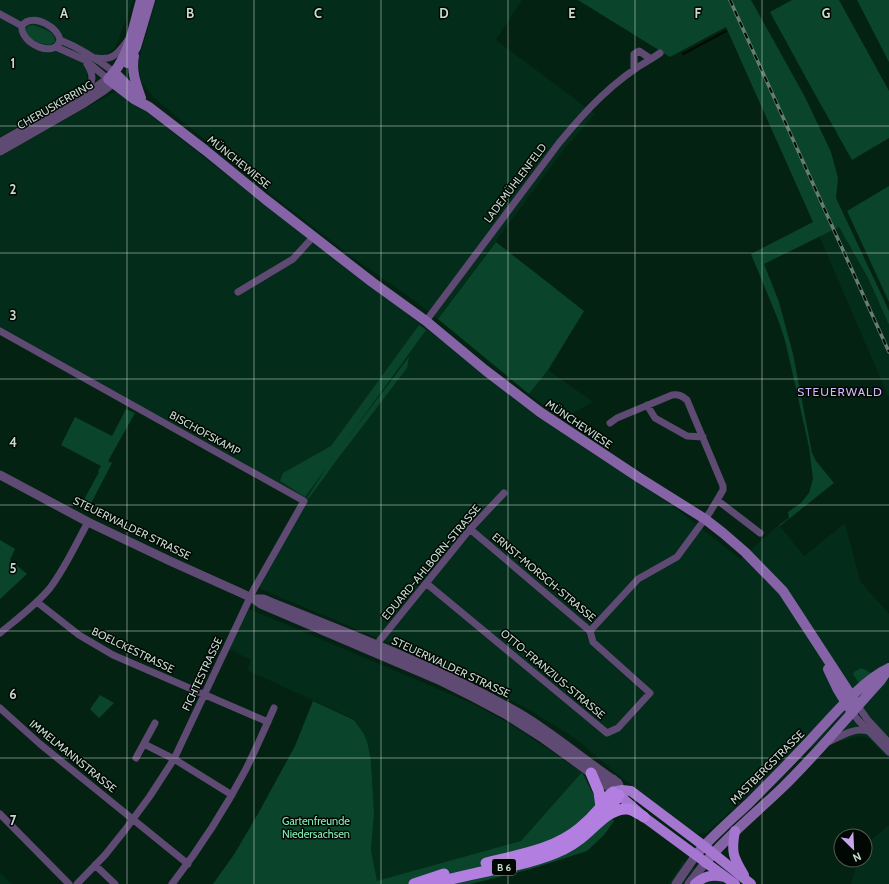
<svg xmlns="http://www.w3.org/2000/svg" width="889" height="884" viewBox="0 0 889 884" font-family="Cabin,sans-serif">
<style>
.built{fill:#042c1a}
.green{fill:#0a452b}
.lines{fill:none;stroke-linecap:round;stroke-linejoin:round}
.stream{stroke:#000b03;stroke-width:2}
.minor{stroke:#5f4a74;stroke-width:7}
.tertiary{stroke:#5f4a74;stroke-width:9}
.secondary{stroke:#8663a7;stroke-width:10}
.primary{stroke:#a476cf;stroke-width:10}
.trunk{stroke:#b27fe1;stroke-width:11}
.rail-casing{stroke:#657e70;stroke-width:3.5}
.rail{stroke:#010804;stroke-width:2;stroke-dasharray:6;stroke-linecap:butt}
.grid{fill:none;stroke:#c8dacf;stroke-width:1;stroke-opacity:0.55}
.labels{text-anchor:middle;stroke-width:3;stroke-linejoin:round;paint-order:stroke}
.shield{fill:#010804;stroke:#8c9b92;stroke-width:1}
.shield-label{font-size:10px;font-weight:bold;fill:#c8dacf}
.street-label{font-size:11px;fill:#c8dacf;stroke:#010804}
.park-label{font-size:11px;fill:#84eeb4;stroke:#010804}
.neighbourhood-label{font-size:12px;letter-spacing:1px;fill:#d7b5fa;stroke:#010804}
.grid-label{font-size:13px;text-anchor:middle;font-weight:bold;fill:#c8dacf;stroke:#010804;stroke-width:3;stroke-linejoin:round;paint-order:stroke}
</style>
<rect width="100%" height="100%" fill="#032212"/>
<path class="built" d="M 0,0 L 133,0 L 126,20 L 115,48 L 104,56 L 87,74 L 86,83 L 76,92 L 0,137 Z
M 156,0 L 522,0 L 496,40 L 595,114 L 565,148 L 438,319 L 408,296 L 355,259 L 277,199 L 153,97 L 141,81 L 139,68 L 139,59 Z
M 118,90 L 269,208 L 538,414 L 678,510 L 740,559 L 779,525 L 804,556 L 845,523 L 860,581 L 889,614 L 889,759 L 868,738 L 861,736 L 794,753 L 707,833 L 697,833 L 686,827 L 617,774 L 576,739 L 531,711 L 481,684 L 380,639 L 256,587 L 303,500 L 0,335 L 0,157 L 14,148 Z
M 839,227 L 868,278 L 889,325 L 889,398 L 819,236 Z
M 548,370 L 593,402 L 563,419 L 529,394 Z
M 247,608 L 283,623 L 471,703 L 509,723 L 582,772 L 521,841 L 377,882 L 371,850 L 374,813 L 371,761 L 368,745 L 354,719 L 247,670 L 251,660 L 227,648 Z
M 889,825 L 889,884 L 851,884 L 858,860 L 865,860 L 865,845 Z
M 682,860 L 705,875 L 717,878 L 727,884 L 668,884 L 680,867 Z
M 0,872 L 11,884 L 0,884 Z"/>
<path class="green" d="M 578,0 L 751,0 L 805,97 L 831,152 L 838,178 L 836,198 L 889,311 L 889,325 L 868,278 L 839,227 L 764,264 L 779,302 L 793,354 L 812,453 L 816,461 L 834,483 L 780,526 L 779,525 L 789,518 L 788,512 L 801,503 L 809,493 L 813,479 L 809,447 L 786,344 L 779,322 L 751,254 L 813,222 L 726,27 L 670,57 Z
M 792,0 L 839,0 L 889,91 L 889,138 L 852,160 L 811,87 L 770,12 Z
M 857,0 L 889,0 L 889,62 Z
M 33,25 C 41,28 56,31 55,42 L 49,45 C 39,43 27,40 26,29 L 28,26 Z
M 889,186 L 889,302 L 847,211 Z
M 496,242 L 584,311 L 548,370 L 529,394 L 438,319 Z
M 419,325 L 426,330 L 305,497 L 280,481 L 283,473 L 331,446 Z
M 409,357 L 407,368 L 336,461 L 309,498 L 307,498 L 332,459 Z
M 126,409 L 135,413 L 108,461 L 112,463 L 87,511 L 80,507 L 99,472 L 98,471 L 101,466 L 61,445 L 75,417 L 112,436 Z
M 0,540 L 15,549 L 10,560 L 27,574 L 0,599 Z
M 861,668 L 871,673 L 859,683 L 853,674 L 854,672 Z
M 100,695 L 114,703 L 99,718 L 90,709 Z
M 313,701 L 354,720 L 364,734 L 368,745 L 371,761 L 374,813 L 371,850 L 377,881 L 521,841 L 582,772 C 587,780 589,788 594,795 C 599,804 607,812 614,821 L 604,835 L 587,851 L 531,869 L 471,884 L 213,884 L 235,853 L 259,812 L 295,746 Z"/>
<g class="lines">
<path class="stream" d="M 683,54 L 726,31"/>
<path class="minor" d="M 0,14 L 22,26
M 60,40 C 56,59 20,44 22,26 C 22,25 26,22 26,22 C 38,16 58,28 60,40 C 80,48 97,59 114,72
M 56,47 L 85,60 L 108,79
M 96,58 C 114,61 118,53 128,40
M 651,59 L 660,53
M 84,94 C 93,82 95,77 87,64
M 238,292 L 293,259 L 313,237
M 426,321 L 559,143 C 586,110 614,80 651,59 L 639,51 L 634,54 L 634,69
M 0,331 L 304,501 L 254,589 L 174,759 L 150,796 L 125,830 L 105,855 L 77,884
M 647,405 L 655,418 L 687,436 L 703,437
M 717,500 L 760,533
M 470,529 L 590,631 L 638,579 L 677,557 L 710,512 L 723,490 L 723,486 L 687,400 C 682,396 679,394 672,395 L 617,418 L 610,423
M 426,583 L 607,733 L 618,728 L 650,693 L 593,642 L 590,631
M 37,602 L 79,635 L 113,655 L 268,722
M 0,633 C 17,619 36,605 50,588 C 65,568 76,544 88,522
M 377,646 L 380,640 L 470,529 L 504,493
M 858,706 L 867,719 L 889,743
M 0,708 L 40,744 L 188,864
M 852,712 L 858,720 L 889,752
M 828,742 C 841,736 854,727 868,731
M 144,744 L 174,759 L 232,795
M 136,758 L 155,723
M 0,814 L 69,884
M 95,865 L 115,884
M 172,884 C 200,848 225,809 246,769 C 256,749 265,728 274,708"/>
<path class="tertiary" d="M 0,143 L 93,90 L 108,79
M 0,151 L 84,103 L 104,90 L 113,83
M 0,475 L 88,522 L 170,561 L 239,592 L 254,599 L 261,604 L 439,680 L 473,697 L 505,714 L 544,739 L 591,773 L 619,795 L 619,785 L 613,779
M 254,599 L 263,599 C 344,632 431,664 508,707 C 547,728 581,758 618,783
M 676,884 L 696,855
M 689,884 L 705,863"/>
<path class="secondary" d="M 141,0 C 133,27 129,59 108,79 L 134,99 L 149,107 L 205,150 L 265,199 L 372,282 L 426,321 L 485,370 L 540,412 L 638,477 L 705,519 L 723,533 L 745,552 L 783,591 L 858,706
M 134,56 C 131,71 136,84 141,98
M 127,63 L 136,47 L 150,0
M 114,72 L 137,95
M 828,669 L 838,690 L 849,708
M 696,855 C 712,836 731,820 749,803 C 765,787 782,770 798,753 C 823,728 858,682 889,668
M 705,863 C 728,835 756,813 782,788 C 817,754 848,716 881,680 L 889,668"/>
<path class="primary" d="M 613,792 L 622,790 L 631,791 L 704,846 L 751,884
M 619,795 L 644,817 L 735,884
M 735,831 C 731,852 733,857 744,875
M 695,884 C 704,876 712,874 724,877"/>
<path class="trunk" d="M 591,773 L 599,792 L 601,807
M 604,816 L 619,795
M 486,863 C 518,855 554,850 580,828 C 587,822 594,815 600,808 C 604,802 607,796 613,792
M 414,884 L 444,874
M 434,884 C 476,870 525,868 564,849 C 570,846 575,843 580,839 C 594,829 609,807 628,809 C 634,810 639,814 644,817"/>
<defs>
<path id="rail" d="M 730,0 L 889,352"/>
</defs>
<use href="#rail" class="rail-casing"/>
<use href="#rail" class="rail"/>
</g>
<path class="grid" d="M 127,0 L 127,884M 254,0 L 254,884M 381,0 L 381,884M 508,0 L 508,884M 635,0 L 635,884M 762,0 L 762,884M 0,126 L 889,126M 0,253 L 889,253M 0,379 L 889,379M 0,505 L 889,505M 0,631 L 889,631M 0,758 L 889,758"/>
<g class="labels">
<rect class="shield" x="492" y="859" width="24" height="16" rx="3"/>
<g class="shield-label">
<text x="504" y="871">B 6</text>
</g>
<g class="street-label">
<text transform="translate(55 105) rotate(-30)" y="4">CHERUSKERRING</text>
<text transform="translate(239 162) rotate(39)" y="4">MÜNCHEWIESE</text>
<text transform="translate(515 183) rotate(-53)" y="4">LADEMÜHLENFELD</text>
<text transform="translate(579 424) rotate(34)" y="4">MÜNCHEWIESE</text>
<text transform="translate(205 433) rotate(29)" y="4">BISCHOFSKAMP</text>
<text transform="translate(132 528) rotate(26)" y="4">STEUERWALDER STRASSE</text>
<text transform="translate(431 562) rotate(-50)" y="4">EDUARD-AHLBORN-STRASSE</text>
<text transform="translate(544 577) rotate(40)" y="4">ERNST-MORSCH-STRASSE</text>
<text transform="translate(133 650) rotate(26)" y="4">BOELCKESTRASSE</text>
<text transform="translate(451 667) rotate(25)" y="4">STEUERWALDER STRASSE</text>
<text transform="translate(202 674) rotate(-65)" y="4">FICHTESTRASSE</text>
<text transform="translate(553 674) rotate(40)" y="4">OTTO-FRANZIUS-STRASSE</text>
<text transform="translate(73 756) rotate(39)" y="4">IMMELMANNSTRASSE</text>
<text transform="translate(767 767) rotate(-45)" y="4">MASTBERGSTRASSE</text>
</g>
<g class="park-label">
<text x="316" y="825">Gartenfreunde<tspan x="316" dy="13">Niedersachsen</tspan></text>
</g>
<g class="neighbourhood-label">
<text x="840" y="396">STEUERWALD</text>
</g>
</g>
<g class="grid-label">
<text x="64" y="18">A</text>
<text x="190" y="18">B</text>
<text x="318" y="18">C</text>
<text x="444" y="18">D</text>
<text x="572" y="18">E</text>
<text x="698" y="18">F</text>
<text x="826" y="18">G</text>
<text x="13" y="68">1</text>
<text x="13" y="194">2</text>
<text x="13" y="320">3</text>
<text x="13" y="447">4</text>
<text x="13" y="573">5</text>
<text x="13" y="699">6</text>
<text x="13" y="825">7</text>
</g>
<g transform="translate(853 848) rotate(156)"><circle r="19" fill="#010804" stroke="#515c55"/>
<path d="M0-3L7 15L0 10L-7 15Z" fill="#c9a5ee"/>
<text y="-6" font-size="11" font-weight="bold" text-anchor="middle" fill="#c8dacf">N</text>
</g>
</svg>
